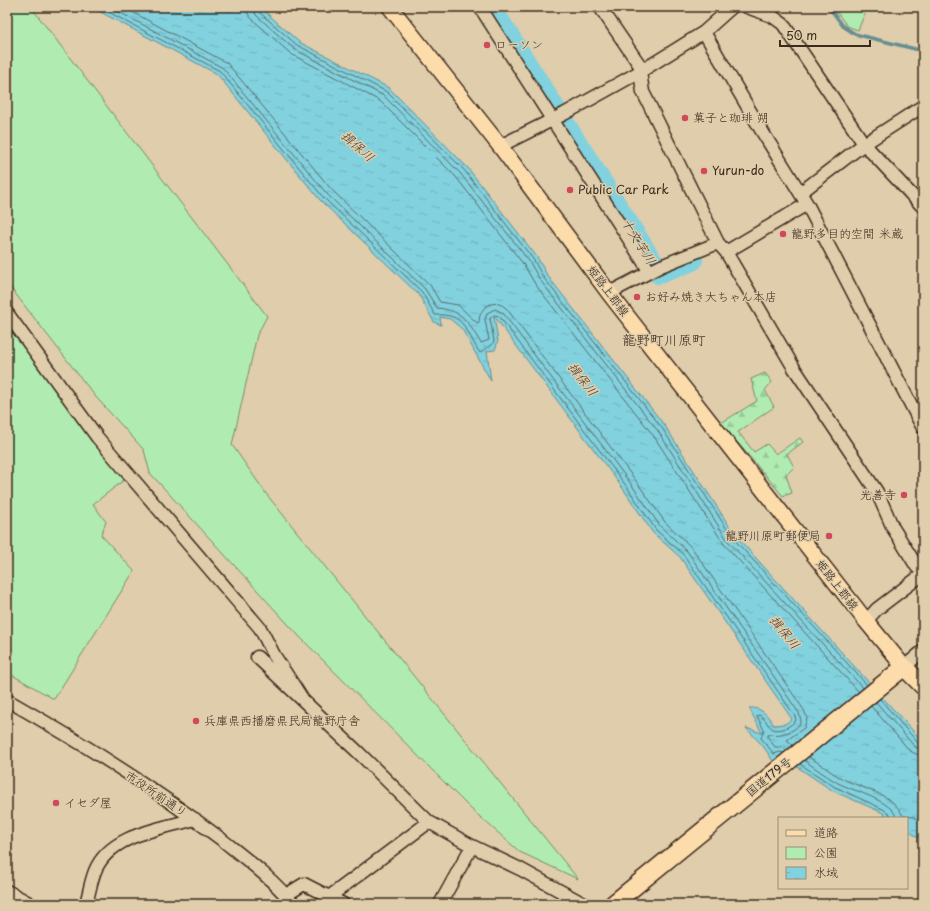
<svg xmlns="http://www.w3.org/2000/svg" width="930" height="911" viewBox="0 0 930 911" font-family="'Playpen Sans','Klee One',sans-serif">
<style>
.green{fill:#b0ecb2;stroke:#768b68}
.forest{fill:url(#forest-firs);stroke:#768b68}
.water{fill:url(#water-ripples);stroke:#668e91}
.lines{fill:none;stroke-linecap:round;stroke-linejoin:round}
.shore{stroke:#576d6b;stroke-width:1}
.stream{stroke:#668e91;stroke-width:3.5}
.river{stroke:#82d1de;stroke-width:22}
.minor-casing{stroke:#3b2a1e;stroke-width:15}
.major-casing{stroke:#3b2a1e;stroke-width:18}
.highway-casing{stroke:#3b2a1e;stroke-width:20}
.minor{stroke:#dfcdab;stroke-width:12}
.major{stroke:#fddcac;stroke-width:15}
.highway{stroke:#fddcac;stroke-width:17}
.poi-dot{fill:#d1495b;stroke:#dfcdab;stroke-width:1.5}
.labels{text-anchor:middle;stroke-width:3;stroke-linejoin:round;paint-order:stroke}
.poi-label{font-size:12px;fill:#3b2a1e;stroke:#dfcdab;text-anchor:start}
.street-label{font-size:12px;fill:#3b2a1e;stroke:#dfcdab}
.water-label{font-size:13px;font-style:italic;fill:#423b31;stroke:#dfcdab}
.quarter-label{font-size:14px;fill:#3b2a1e;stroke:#dfcdab}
</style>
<defs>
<pattern id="forest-firs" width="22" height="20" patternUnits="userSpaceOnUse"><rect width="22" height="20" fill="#b0ecb2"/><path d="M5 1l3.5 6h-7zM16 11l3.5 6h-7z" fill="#98cb99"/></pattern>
<pattern id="water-ripples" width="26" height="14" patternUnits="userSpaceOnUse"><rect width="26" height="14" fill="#82d1de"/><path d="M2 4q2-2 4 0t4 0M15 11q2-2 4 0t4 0" fill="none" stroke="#71b4be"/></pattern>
</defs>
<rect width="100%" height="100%" fill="#dfcdab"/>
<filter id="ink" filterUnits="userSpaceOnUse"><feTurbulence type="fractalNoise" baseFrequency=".025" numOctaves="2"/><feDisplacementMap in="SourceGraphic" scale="8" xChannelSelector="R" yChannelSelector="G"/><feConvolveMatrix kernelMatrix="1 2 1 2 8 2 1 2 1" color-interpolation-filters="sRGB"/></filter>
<g filter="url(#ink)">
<path class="green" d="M 7,7 L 31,7 L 267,316 L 257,335 L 232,445 L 267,495 L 578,879 L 520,852 L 470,808 L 298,635 L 150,473 L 144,450 L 95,396 L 7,283 Z
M 833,7 L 872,7 L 865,13 L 858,30 L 847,26 Z
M 7,325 L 124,480 L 93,504 L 106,522 L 101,535 L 134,571 L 54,699 L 7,672 Z"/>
<path class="forest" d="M 765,373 L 772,382 L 765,390 L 774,407 L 738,432 L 754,452 L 767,444 L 776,454 L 800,438 L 803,442 L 787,454 L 794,467 L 786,475 L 792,493 L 783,496 L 721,423 L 757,401 L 751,379 Z"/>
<path class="water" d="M 91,7 L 260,7 L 299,42 L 389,88 L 467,167 L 537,257 L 547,275 L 665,426 L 735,535 L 923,742 L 923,841 L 907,830 L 907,818 L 890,818 L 881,812 L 833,791 L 781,756 L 773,761 L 763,746 L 746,728 L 762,733 L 749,708 C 762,707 768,716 774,725 L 785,724 L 792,719 L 680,557 L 653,533 L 624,490 L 494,316 L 498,341 L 495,350 L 487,351 L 491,381 L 462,329 L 450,319 L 440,317 L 441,325 L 434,322 L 419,295 L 320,200 L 217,74 Z"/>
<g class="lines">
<path class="shore" d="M 99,7 L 220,71 L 323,197 L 422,292 L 435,315 C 466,313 465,331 480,353 L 486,348 L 492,345 L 494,341 L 490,318 L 494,315 L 499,316 L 627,487 L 656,530 L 683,554 L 795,716 L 796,720 C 792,726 780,732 773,729 C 767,726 766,718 759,715 L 757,716 L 764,730 L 761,738 L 774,754 L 780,752 L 784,753
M 110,7 L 223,68 L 327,194 L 425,289 L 437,308 C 465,311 467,322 481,343 L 489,340 L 485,320 L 487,313 L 495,309 L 503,313 L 631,484 L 660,526 L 687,551 L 799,713 L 801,721 C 797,732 780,736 770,734 L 767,736 L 775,747 L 782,747 L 788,749
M 123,7 L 227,63 L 331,189 L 430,285 L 440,302 L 458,305 L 477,323 L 479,322 C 479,306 495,297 507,309 L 636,481 L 665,522 L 692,548 L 804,710 L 807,718 L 804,728 L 787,740 L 793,745
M 247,7 L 248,14 L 252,19 L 291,54 L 380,101 L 456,177 L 524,265 L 535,284 L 653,435 L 724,544 L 859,692
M 253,7 L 256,15 L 294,49 L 384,96 L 460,173 L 529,261 L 540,280 L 658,431 L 728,541 L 863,688
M 258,7 L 259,12 L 297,45 L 387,92 L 464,170 L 533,259 L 543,277 L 662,428 L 732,537 L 867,685
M 880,699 L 918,743 L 923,745
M 876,702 L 915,747 L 923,750
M 871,706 L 910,751 L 916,754 L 923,756
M 809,757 C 820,763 830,772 841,778 C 862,789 893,793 903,816 L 914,817 L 923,823
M 804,760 C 815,768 826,776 838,783 C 851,790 896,802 896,818
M 800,764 L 835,787 L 883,809 L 890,814 L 891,818"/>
<path class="stream" d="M 829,7 L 843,26 L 855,34 L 923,51"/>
<path class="river" d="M 490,7 L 659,273 L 692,260"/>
<defs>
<path id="minor" d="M 480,7 L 650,272
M 600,7 L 643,70
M 747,7 L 772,16 L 783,24 L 864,144 L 923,207
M 704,32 L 760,128 L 807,204 L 923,428
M 640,72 L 643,92 L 718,243 L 726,252 L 794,368 L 877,492 L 893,528 L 917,567 L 923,571
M 500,146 L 564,114 L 643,70 L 704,32 L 732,7
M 800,193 L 864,144 L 923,106
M 726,252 L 807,204
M 609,293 L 661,266 L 718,243
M 7,313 L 97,437 L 260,628 L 274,655 L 303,700
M 866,621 L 877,609 L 923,574
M 257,657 L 359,753 L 429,822 L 329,897
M 904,667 L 923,651
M 7,700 C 81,742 154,788 221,839 C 246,859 273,879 293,904
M 429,822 L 472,846 L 440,904
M 472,846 L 520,869 L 584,904
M 7,891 L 31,904
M 286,895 L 304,884 L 343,904
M 86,904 C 89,893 91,881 95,871 C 110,834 161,829 195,819"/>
<path id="major" d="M 390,7 L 500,146 L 609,293 L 866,621 L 904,667"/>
<path id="highway" d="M 613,904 L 904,667 L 923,686"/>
</defs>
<use href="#minor" class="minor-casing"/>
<use href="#major" class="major-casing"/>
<use href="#highway" class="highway-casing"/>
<use href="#minor" class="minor"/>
<use href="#major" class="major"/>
<use href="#highway" class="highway"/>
</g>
</g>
<g class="poi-dot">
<circle cx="487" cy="45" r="4"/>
<circle cx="685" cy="118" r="4"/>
<circle cx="704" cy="171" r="4"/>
<circle cx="570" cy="190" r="4"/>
<circle cx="783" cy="234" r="4"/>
<circle cx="637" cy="297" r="4"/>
<circle cx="904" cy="495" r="4"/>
<circle cx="829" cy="536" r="4"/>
<circle cx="196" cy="721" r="4"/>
<circle cx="56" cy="803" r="4"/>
</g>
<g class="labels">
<g class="poi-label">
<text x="495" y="49">ローソン</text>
<text x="693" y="122">菓子と珈琲 朔</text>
<text x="712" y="175">Yurun-do</text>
<text x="578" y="194">Public Car Park</text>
<text x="791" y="238">龍野多目的空間 米蔵</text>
<text x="645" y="301">お好み焼き大ちゃん本店</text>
<text x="896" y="499" text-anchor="end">光善寺</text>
<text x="821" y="540" text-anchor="end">龍野川原町郵便局</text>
<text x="204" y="725">兵庫県西播磨県民局龍野庁舎</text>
<text x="64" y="807">イセダ屋</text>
</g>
<g class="street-label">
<text transform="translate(608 291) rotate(53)" y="4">姫路上郡線</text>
<text transform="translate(837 585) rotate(52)" y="4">姫路上郡線</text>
<text transform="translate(769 777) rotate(-39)" y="4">国道179号</text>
<text transform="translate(156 794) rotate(34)" y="4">市役所前通り</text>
</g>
<g class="water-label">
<text transform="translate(358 146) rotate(42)" y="5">揖保川</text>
<text transform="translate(639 241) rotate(58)" y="5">十文字川</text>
<text transform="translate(583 379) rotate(52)" y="5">揖保川</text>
<text transform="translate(785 632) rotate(51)" y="5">揖保川</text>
</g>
<g class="quarter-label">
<text x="664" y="345">龍野町川原町</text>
</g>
</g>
<rect width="930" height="911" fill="none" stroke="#dfcdab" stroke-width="24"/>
<rect x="12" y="12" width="906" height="887" fill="none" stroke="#3b2a1e" stroke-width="1.5" filter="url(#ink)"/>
<rect x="778" y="817" width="130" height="72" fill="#dfcdab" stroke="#9d8c73"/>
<rect x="786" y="830" width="20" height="6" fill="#fddcac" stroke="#9d8c73"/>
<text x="814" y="837" font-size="12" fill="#3b2a1e">道路</text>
<rect x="786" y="847" width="20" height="12" fill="#b0ecb2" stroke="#9d8c73"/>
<text x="814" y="857" font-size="12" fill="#3b2a1e">公園</text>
<rect x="786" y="867" width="20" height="12" fill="url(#water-ripples)" stroke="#9d8c73"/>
<text x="814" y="877" font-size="12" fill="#3b2a1e">水域</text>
<path d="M780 40v6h90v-6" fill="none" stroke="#3b2a1e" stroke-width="2"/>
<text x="786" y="40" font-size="12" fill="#3b2a1e" stroke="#dfcdab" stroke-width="3" paint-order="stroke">50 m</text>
</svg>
